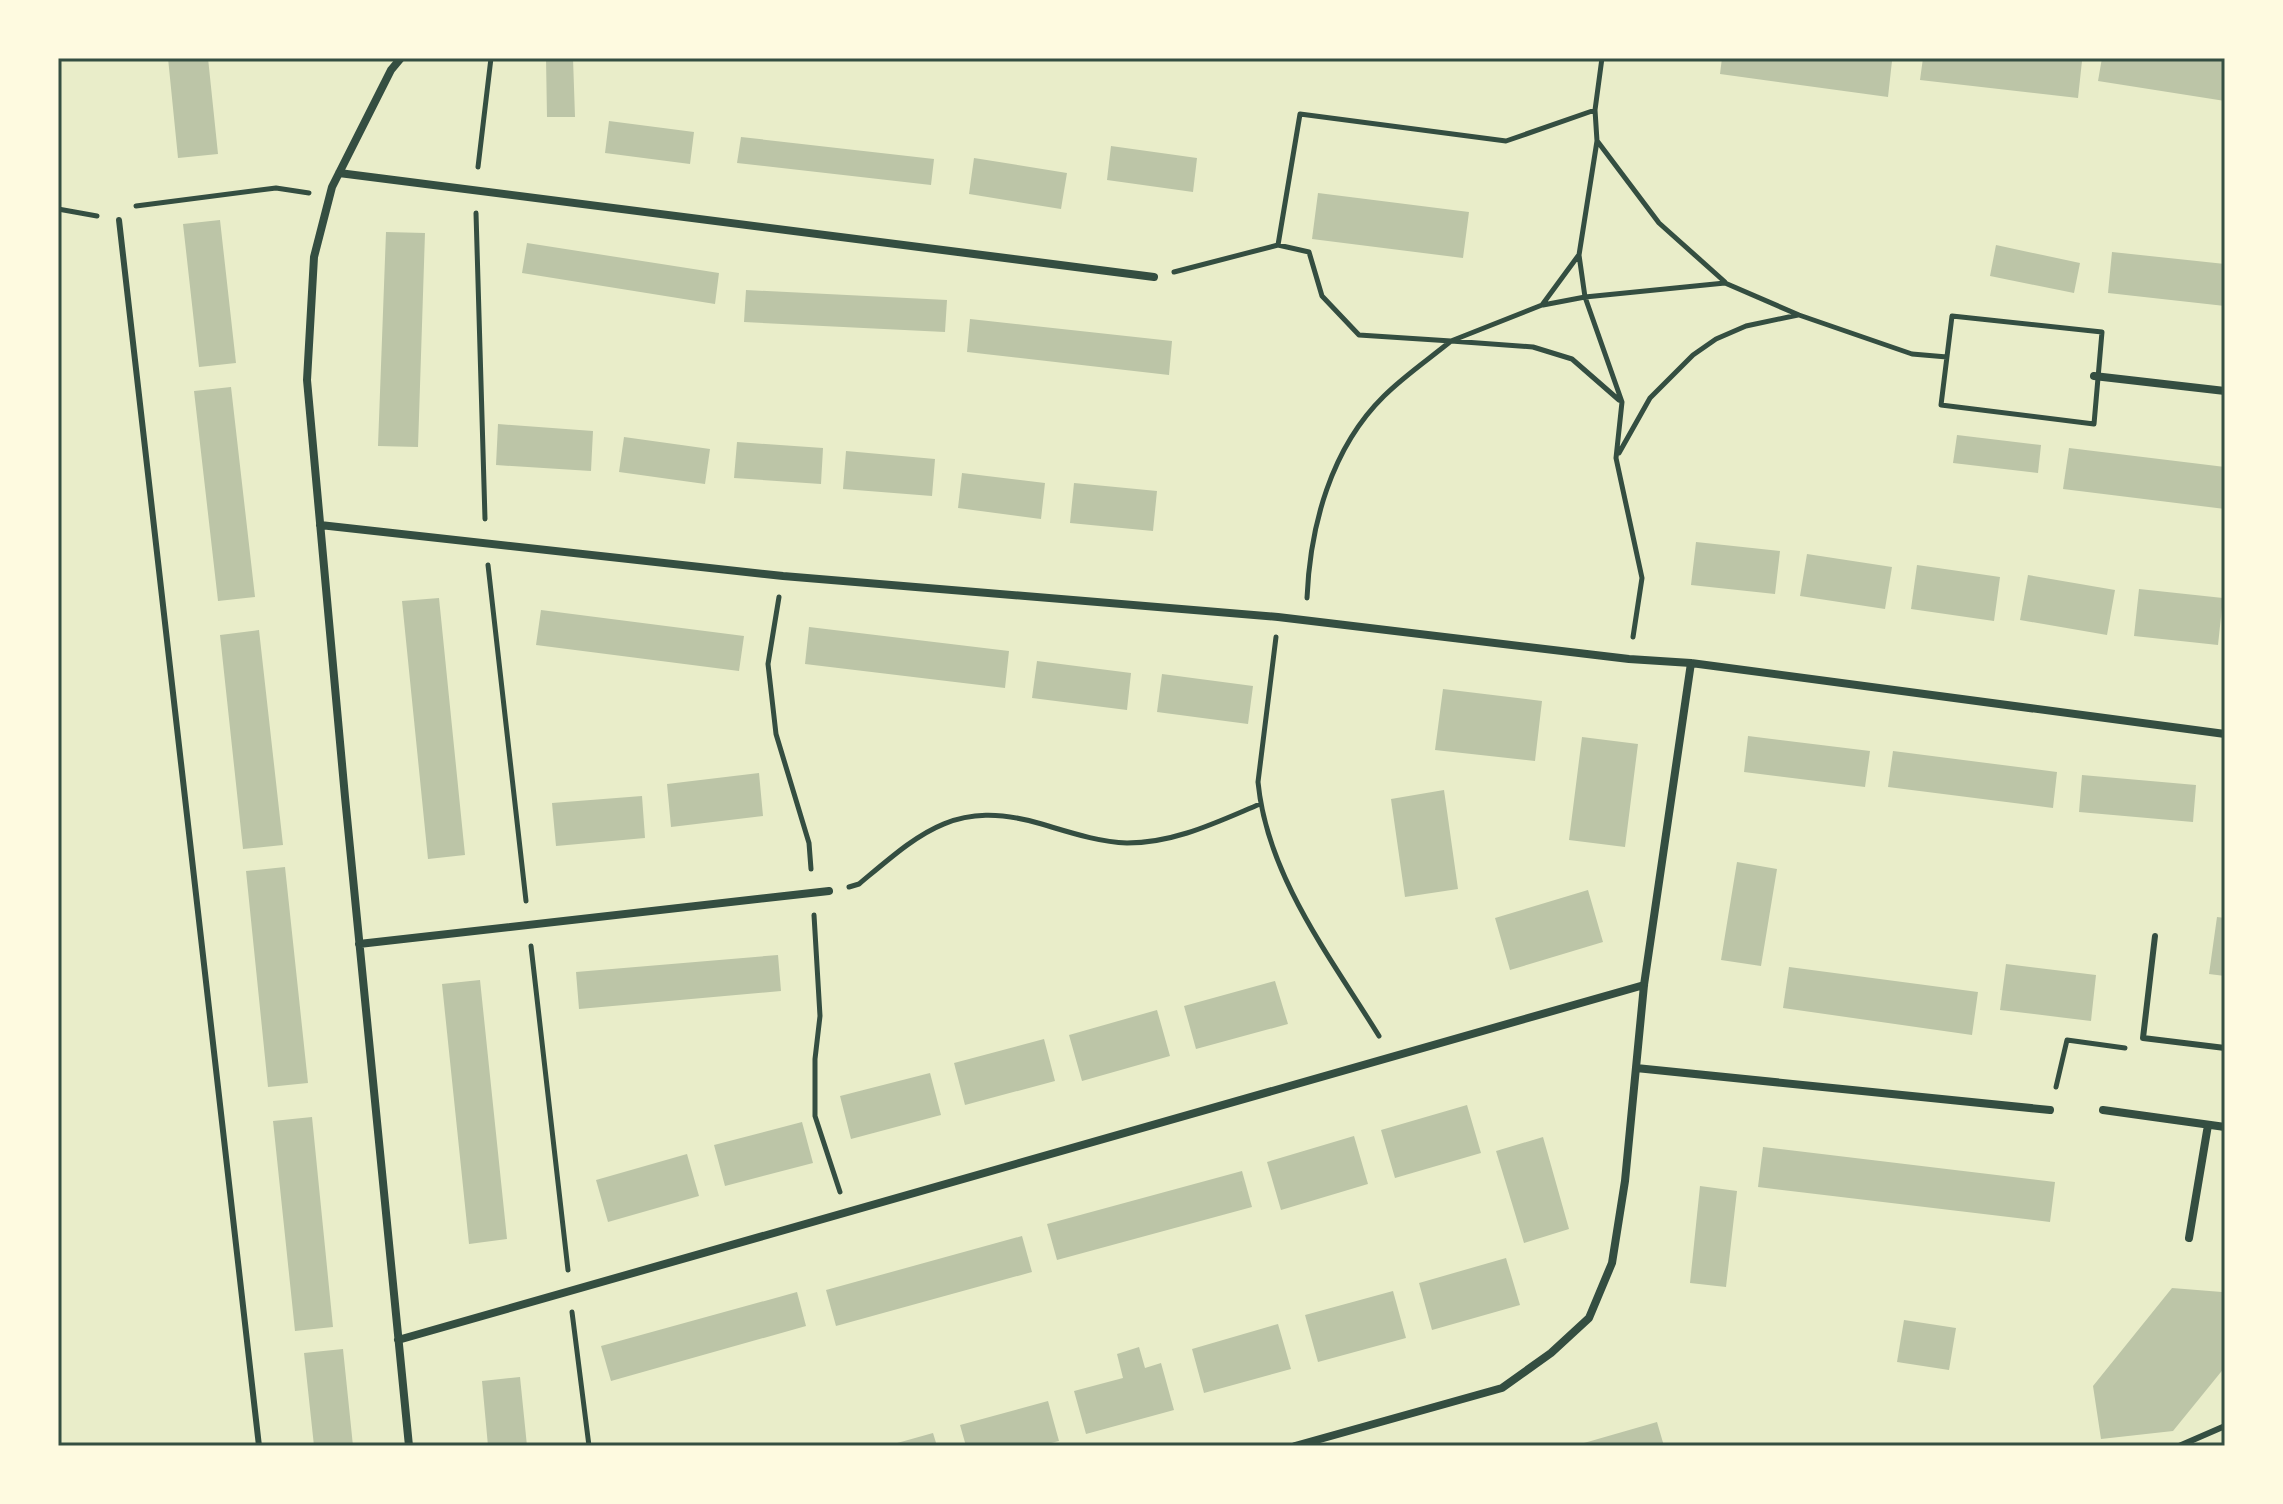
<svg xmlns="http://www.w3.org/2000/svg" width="2283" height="1504" viewBox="0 0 2283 1504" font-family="Manrope,sans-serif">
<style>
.building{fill:#bcc5a7}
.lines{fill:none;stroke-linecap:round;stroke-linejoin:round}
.path{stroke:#344e41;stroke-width:5}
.service{stroke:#344e41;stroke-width:6}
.minor{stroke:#344e41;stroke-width:8}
.neatline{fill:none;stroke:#344e41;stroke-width:3}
</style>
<rect width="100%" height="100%" fill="#e9edc9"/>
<path class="building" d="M 168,58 L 208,58 L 218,154 L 178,158 Z
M 546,58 L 573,58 L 575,117 L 547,117 Z
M 1722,58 L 1867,58 L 1892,61 L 1888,97 L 1720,74 Z
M 1923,58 L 2060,58 L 2082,61 L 2078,98 L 1920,80 Z
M 2102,58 L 2225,60 L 2225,101 L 2098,81 Z
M 609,121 L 694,132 L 690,164 L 605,153 Z
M 741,137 L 934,159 L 931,185 L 737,163 Z
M 1111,146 L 1197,158 L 1193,192 L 1107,180 Z
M 974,158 L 1067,173 L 1061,209 L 969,194 Z
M 1318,193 L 1469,212 L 1463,258 L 1312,239 Z
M 220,220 L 236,363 L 199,367 L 183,224 Z
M 386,232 L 425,233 L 418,447 L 378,446 Z
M 527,243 L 719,273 L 715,304 L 522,273 Z
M 1996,245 L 2080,263 L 2074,293 L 1990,276 Z
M 2112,252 L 2225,264 L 2225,306 L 2108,293 Z
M 746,290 L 947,300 L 945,332 L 744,322 Z
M 970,319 L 1172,341 L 1169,375 L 967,352 Z
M 231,387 L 255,597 L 218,601 L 194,391 Z
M 498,424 L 593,431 L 591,471 L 496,465 Z
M 1957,435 L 2041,445 L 2038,473 L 1953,463 Z
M 624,437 L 710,449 L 705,484 L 619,472 Z
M 737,442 L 823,448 L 821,484 L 734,478 Z
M 2069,448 L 2225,467 L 2225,509 L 2063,489 Z
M 846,451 L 935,459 L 932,496 L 843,489 Z
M 962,473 L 1045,483 L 1041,519 L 958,508 Z
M 1074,483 L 1157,491 L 1153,531 L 1070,523 Z
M 1696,542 L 1780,551 L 1775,594 L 1691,585 Z
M 1807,554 L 1892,567 L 1885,609 L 1800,596 Z
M 1917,565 L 2000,577 L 1994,621 L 1911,609 Z
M 2028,575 L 2115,590 L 2107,635 L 2020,620 Z
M 2139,589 L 2223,598 L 2218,645 L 2134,636 Z
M 439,598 L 465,855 L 428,859 L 402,601 Z
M 541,610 L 744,636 L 739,671 L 536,645 Z
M 809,627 L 1009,651 L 1005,688 L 805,664 Z
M 259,630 L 283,845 L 243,849 L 220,635 Z
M 1037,661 L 1131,673 L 1127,710 L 1032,698 Z
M 1162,674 L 1253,686 L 1248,724 L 1157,712 Z
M 1443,689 L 1542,701 L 1535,761 L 1435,750 Z
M 1748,736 L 1870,751 L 1865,787 L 1744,772 Z
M 1582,737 L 1638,744 L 1625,847 L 1569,840 Z
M 1893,751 L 2057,772 L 2053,808 L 1888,787 Z
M 759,773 L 763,816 L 671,827 L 667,784 Z
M 2082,775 L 2196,785 L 2193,822 L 2079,812 Z
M 1444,790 L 1458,889 L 1405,897 L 1391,799 Z
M 642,796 L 645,838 L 556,846 L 552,803 Z
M 1737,862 L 1777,869 L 1761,966 L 1721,960 Z
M 285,867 L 308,1083 L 268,1087 L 246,871 Z
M 1588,890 L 1603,942 L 1510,970 L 1495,918 Z
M 2217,917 L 2225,918 L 2225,976 L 2209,974 Z
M 778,955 L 781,991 L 579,1009 L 576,972 Z
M 2006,964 L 2096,975 L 2091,1021 L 2000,1010 Z
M 1789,967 L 1978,992 L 1972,1035 L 1783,1008 Z
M 480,980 L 507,1239 L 469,1244 L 442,984 Z
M 1275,981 L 1288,1024 L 1196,1049 L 1184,1006 Z
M 1157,1010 L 1170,1056 L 1082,1081 L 1069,1035 Z
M 1044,1039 L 1055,1081 L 965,1105 L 954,1063 Z
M 930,1073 L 941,1115 L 851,1139 L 840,1096 Z
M 1467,1105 L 1481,1153 L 1395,1178 L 1381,1130 Z
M 312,1117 L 333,1327 L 295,1331 L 273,1121 Z
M 802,1122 L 813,1163 L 725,1186 L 714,1145 Z
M 1354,1136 L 1368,1184 L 1281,1210 L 1267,1162 Z
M 1543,1137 L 1569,1229 L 1524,1243 L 1496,1151 Z
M 1763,1147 L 2055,1182 L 2050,1222 L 1758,1187 Z
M 687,1154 L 699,1196 L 608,1222 L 596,1180 Z
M 1242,1171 L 1252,1207 L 1057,1260 L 1047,1224 Z
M 1700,1186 L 1737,1191 L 1726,1287 L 1690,1283 Z
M 1022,1236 L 1032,1272 L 836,1326 L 826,1290 Z
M 1506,1258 L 1520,1305 L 1432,1330 L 1419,1283 Z
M 2172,1288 L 2222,1292 L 2225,1367 L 2173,1431 L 2101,1439 L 2093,1386 Z
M 1393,1291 L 1406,1338 L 1318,1362 L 1305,1315 Z
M 797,1292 L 806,1326 L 611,1381 L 601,1346 Z
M 1904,1320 L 1956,1328 L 1949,1370 L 1897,1362 Z
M 1278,1324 L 1291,1369 L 1204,1393 L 1192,1349 Z
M 1139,1347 L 1145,1368 L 1161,1363 L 1174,1410 L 1086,1434 L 1074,1391 L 1123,1378 L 1117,1354 Z
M 343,1349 L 353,1446 L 314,1446 L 304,1353 Z
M 520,1377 L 527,1446 L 488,1446 L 482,1381 Z
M 1048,1401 L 1059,1441 L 1039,1446 L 966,1446 L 960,1425 Z
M 1657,1422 L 1664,1446 L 1577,1446 L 1577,1445 Z
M 933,1433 L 937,1446 L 890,1446 L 890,1445 Z"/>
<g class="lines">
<path class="path" d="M 1602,58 L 1595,110 L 1597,141 L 1579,255 L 1585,297 L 1622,402 L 1616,458 L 1642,578 L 1633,637
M 1598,142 L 1659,223 L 1725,282
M 478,167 L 491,58
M 136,206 L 276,188 L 309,193
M 58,209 L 97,216
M 476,213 L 485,519
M 1278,245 L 1300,114 L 1506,141 L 1595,110
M 1174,272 L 1278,245 L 1309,252 L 1322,296 L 1359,335 L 1451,341 L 1542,305 L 1578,256
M 1543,305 L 1585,297 L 1725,283 L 1799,315 L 1912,354 L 1947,357
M 1952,316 L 2102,332 L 2094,424 L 1941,405 Z
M 1619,453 L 1650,398 L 1693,355 L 1716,339 L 1746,326 L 1798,315
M 488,565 L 526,901
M 779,597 L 768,664 L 776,734 L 809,843 L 811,869
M 1307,598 C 1310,526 1331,448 1384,396 C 1404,376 1429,359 1451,341 L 1533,347 L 1572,359 L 1619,400
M 1276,637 L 1258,782 C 1267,876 1331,958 1379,1036
M 849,887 L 859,884 C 919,834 954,799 1038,823 C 1066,831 1097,842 1127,843 C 1175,843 1217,822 1260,804
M 814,915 L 820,1016 L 815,1059 L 815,1116 L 840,1192
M 531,946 L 568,1270
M 2056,1087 L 2067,1040 L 2125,1048
M 572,1312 L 589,1446"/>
<path class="service" d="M 119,220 L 259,1446
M 2155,936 L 2143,1038 L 2225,1048
M 2179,1446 L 2225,1426"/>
<path class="minor" d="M 401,58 L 391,70 L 332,187 L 314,257 L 307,380 L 345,797 L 409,1446
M 339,173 L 1154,277
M 2094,376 L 2225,391
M 320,525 L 783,576 L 1278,617 L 1629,659 L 1691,663 L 2225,734
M 359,944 L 829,891
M 1636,1068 L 2050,1110
M 2103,1110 L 2225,1127
M 2189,1238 L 2208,1125
M 398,1340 L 1644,985
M 1295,1446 L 1502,1388 L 1551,1353 L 1589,1318 L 1612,1263 L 1625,1181 L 1644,985 L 1691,663"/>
</g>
<rect width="2283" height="1504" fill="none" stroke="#fefae0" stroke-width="120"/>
<rect x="60" y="60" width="2163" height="1384" class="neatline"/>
</svg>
